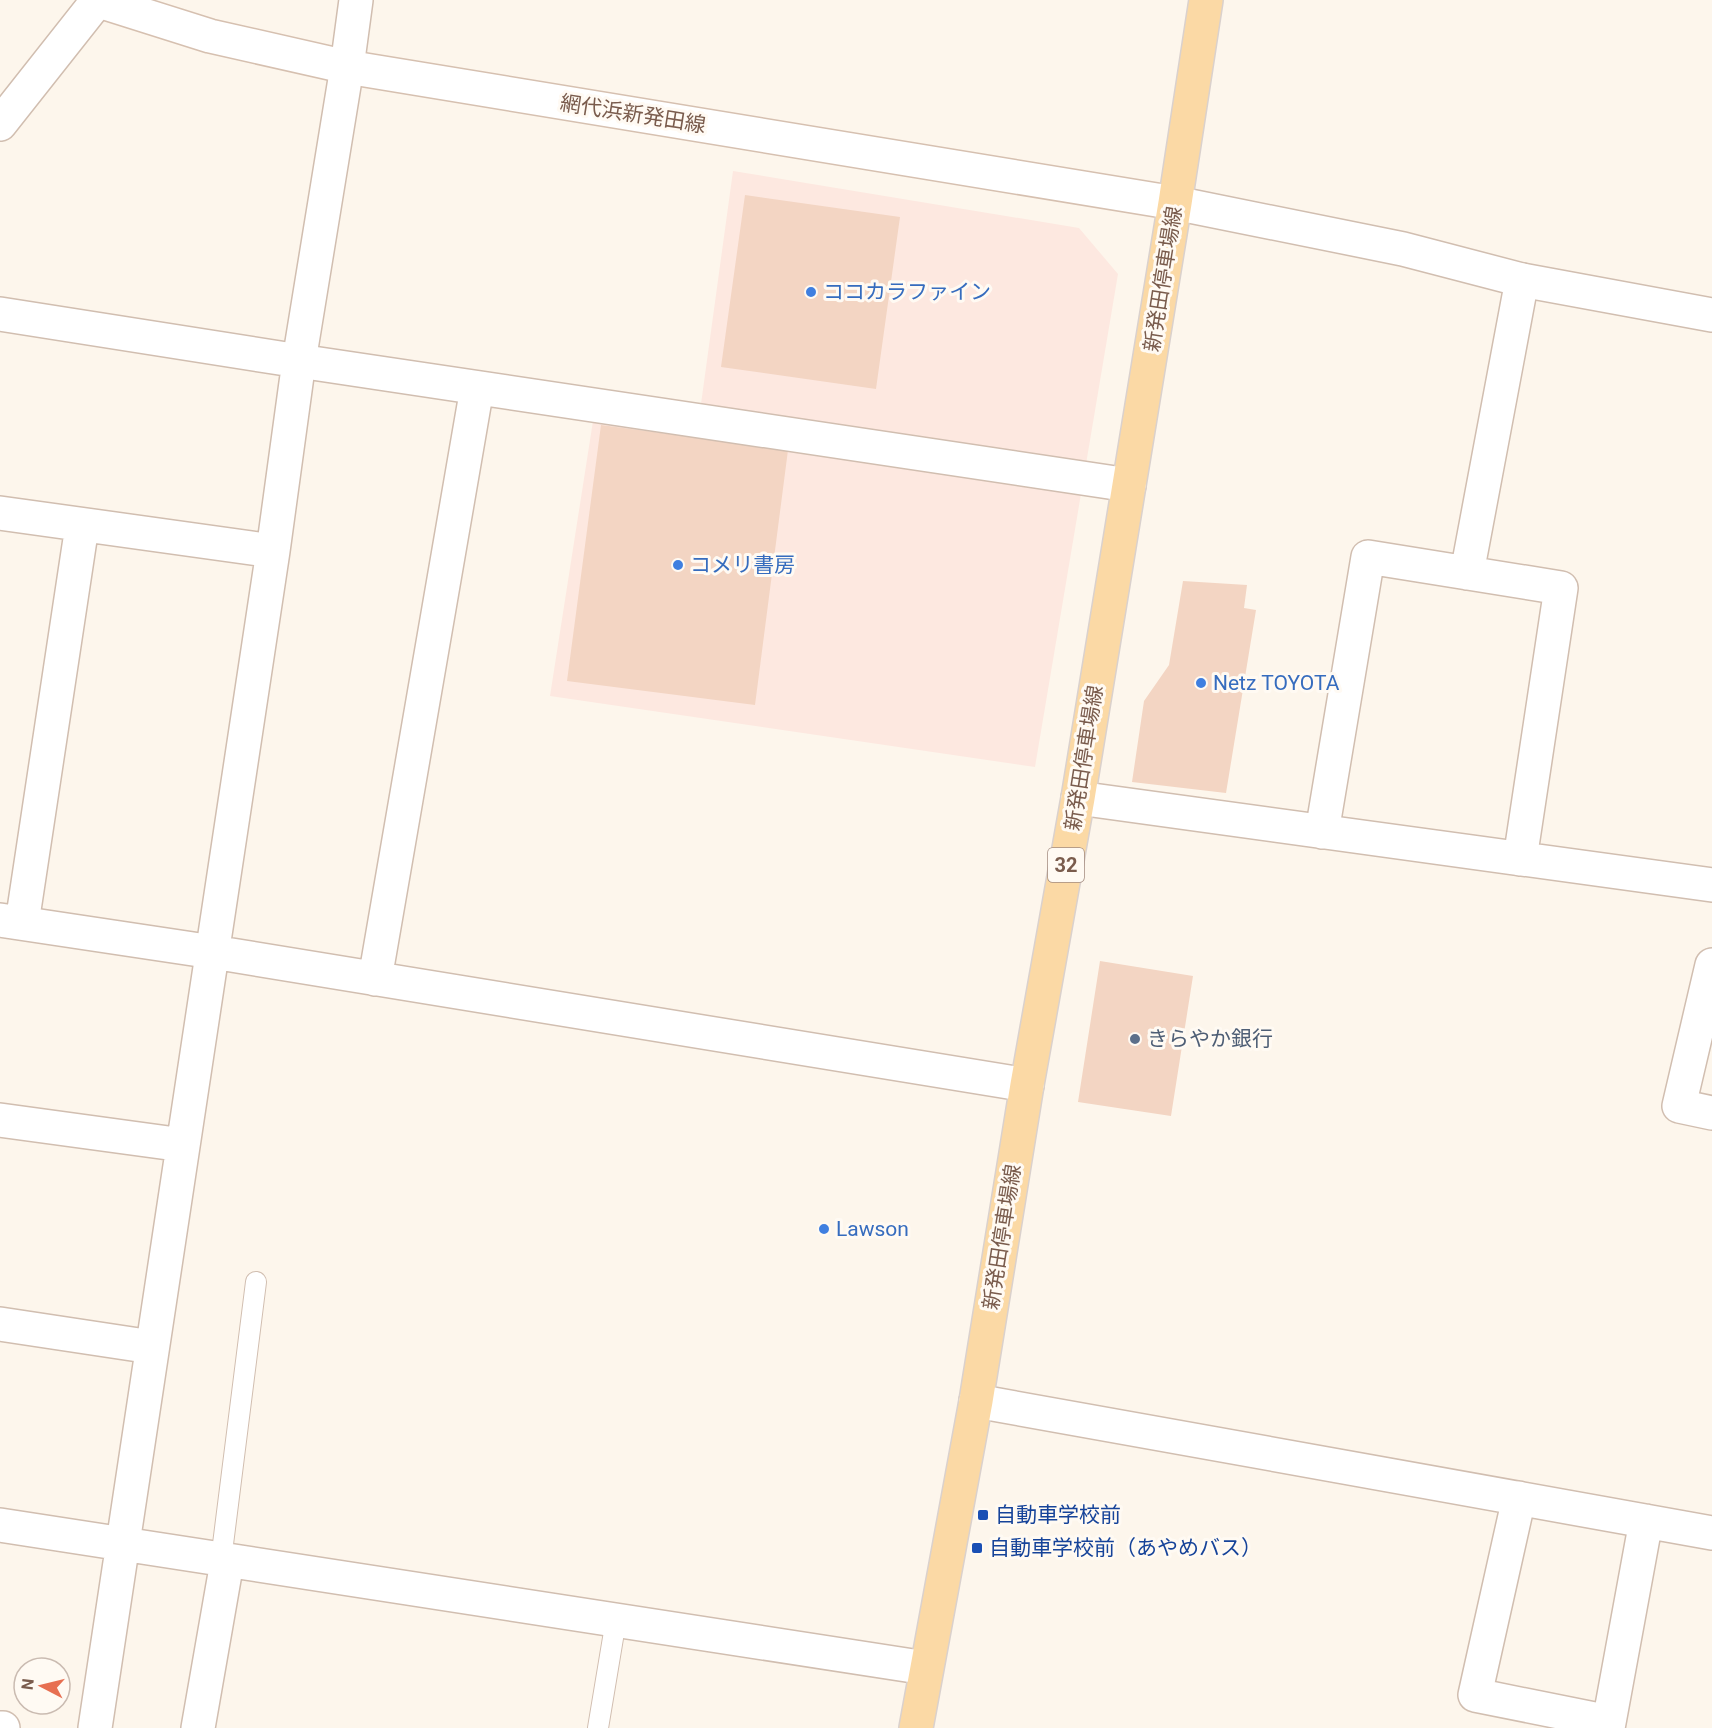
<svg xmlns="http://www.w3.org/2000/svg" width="1712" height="1728" viewBox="0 0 1712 1728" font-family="Roboto,'Noto Sans JP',sans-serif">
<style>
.commercial{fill:#fde8e0}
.building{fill:#f3d5c3}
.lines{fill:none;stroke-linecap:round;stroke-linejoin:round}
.service-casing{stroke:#d1beb0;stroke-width:22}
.minor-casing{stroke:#d1beb0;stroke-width:36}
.tertiary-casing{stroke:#d1beb0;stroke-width:36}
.secondary-casing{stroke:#d6c0b0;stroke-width:36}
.primary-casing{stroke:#dad1cd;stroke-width:36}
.service{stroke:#fff;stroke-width:20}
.minor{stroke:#fff;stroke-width:33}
.tertiary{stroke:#fff;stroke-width:33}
.secondary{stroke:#fff;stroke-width:33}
.primary{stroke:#fbd9a5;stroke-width:33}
.shop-dot{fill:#3f7fe0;stroke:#fffaf3;stroke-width:2}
.service-dot{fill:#5c6f8a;stroke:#fffaf3;stroke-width:2}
.transit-dot{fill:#1a4fb4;stroke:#fffaf3;stroke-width:2}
.labels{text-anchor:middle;stroke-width:6;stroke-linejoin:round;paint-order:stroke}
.shield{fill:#fffaf3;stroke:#a28b7f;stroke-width:1.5}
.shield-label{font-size:20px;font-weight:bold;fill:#7a5c4d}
.street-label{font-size:21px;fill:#7a5c4d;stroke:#fffaf3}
.shop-label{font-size:21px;fill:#366cbe;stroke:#fffaf3;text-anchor:start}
.service-label{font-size:21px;fill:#4e5e75;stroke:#fffaf3;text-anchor:start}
.transit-label{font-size:21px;fill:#164399;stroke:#fffaf3;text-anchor:start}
</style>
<rect width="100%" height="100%" fill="#fdf6ec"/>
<path class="commercial" d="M 733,171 L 1079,228 L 1118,274 L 1035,767 L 550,696 L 598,389 L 701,404 Z"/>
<path class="building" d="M 745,195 L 900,217 L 876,389 L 721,367 Z
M 601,425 L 788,450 L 755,705 L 567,681 Z
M 1183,581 L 1247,585 L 1244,608 L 1256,610 L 1226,793 L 1132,782 L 1144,701 L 1169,665 Z
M 1100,961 L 1193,976 L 1171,1116 L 1078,1102 Z"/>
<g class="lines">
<defs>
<path id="service" d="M 221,1560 L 256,1282
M 598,1728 L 616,1620"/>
<path id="minor" d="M 0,124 L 98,0
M 0,314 L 299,361 L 1129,485
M 0,513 L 273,551
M 1467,573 L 1522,280
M 1078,798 L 1712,885
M 1322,832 L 1368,557 L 1561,588 L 1520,859
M 0,920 L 213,952 L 1027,1085
M 22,923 L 82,526
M 1712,965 L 1679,1106 L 1712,1113
M 375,979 L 477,388
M 0,1120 L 183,1145
M 0,1324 L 152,1347
M 976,1401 L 1712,1533
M 1519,1498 L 1475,1695 L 1609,1722
M 0,1525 L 926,1668
M 0,1728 L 3,1728
M 95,1728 L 273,551 L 299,361 L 347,67 L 356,0
M 198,1728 L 227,1562
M 1608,1728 L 1646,1521"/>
<path id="tertiary" d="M 1175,203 L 1403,249 L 1522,280 L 1712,315"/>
<path id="secondary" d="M 96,0 L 210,36 L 347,67 L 1175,203"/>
<path id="primary" d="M 916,1728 L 976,1401 L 1027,1085 L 1078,798 L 1175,203 L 1206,0"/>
</defs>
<use href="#service" class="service-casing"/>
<use href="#minor" class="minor-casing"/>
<use href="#tertiary" class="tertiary-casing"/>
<use href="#secondary" class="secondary-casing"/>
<use href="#primary" class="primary-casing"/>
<use href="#service" class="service"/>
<use href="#minor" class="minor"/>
<use href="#tertiary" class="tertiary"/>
<use href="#secondary" class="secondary"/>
<use href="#primary" class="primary"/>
</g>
<g class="shop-dot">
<circle cx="811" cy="292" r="6"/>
<circle cx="678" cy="565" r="6"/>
<circle cx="1201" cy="683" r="6"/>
<circle cx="824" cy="1229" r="6"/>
</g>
<circle class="service-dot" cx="1135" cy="1039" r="6"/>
<g class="transit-dot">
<rect x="977" y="1509" width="12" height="12" rx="3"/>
<rect x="971" y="1542" width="12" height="12" rx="3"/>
</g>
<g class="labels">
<rect class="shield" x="1048" y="848" width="36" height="34" rx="4.5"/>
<g class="shield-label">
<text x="1066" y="872">32</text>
</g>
<g class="street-label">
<text transform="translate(633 114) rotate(9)" y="7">網代浜新発田線</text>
<text transform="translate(1163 279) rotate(-81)" y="7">新発田停車場線</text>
<text transform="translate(1084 758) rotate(-81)" y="7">新発田停車場線</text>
<text transform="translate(1002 1237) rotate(-81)" y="7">新発田停車場線</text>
</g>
<g class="shop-label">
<text x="823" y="299">ココカラファイン</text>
<text x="690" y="572">コメリ書房</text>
<text x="1213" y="690">Netz TOYOTA</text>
<text x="836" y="1236">Lawson</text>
</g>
<g class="service-label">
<text x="1147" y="1046">きらやか銀行</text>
</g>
<g class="transit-label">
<text x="995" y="1522">自動車学校前</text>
<text x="989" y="1555">自動車学校前（あやめバス）</text>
</g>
</g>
<g transform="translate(42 1686) rotate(277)"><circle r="28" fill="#fffaf3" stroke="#cabbb1" stroke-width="1.5"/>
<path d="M0-4.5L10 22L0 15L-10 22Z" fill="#e76f51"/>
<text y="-9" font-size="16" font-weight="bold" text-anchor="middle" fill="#7a5c4d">N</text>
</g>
</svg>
